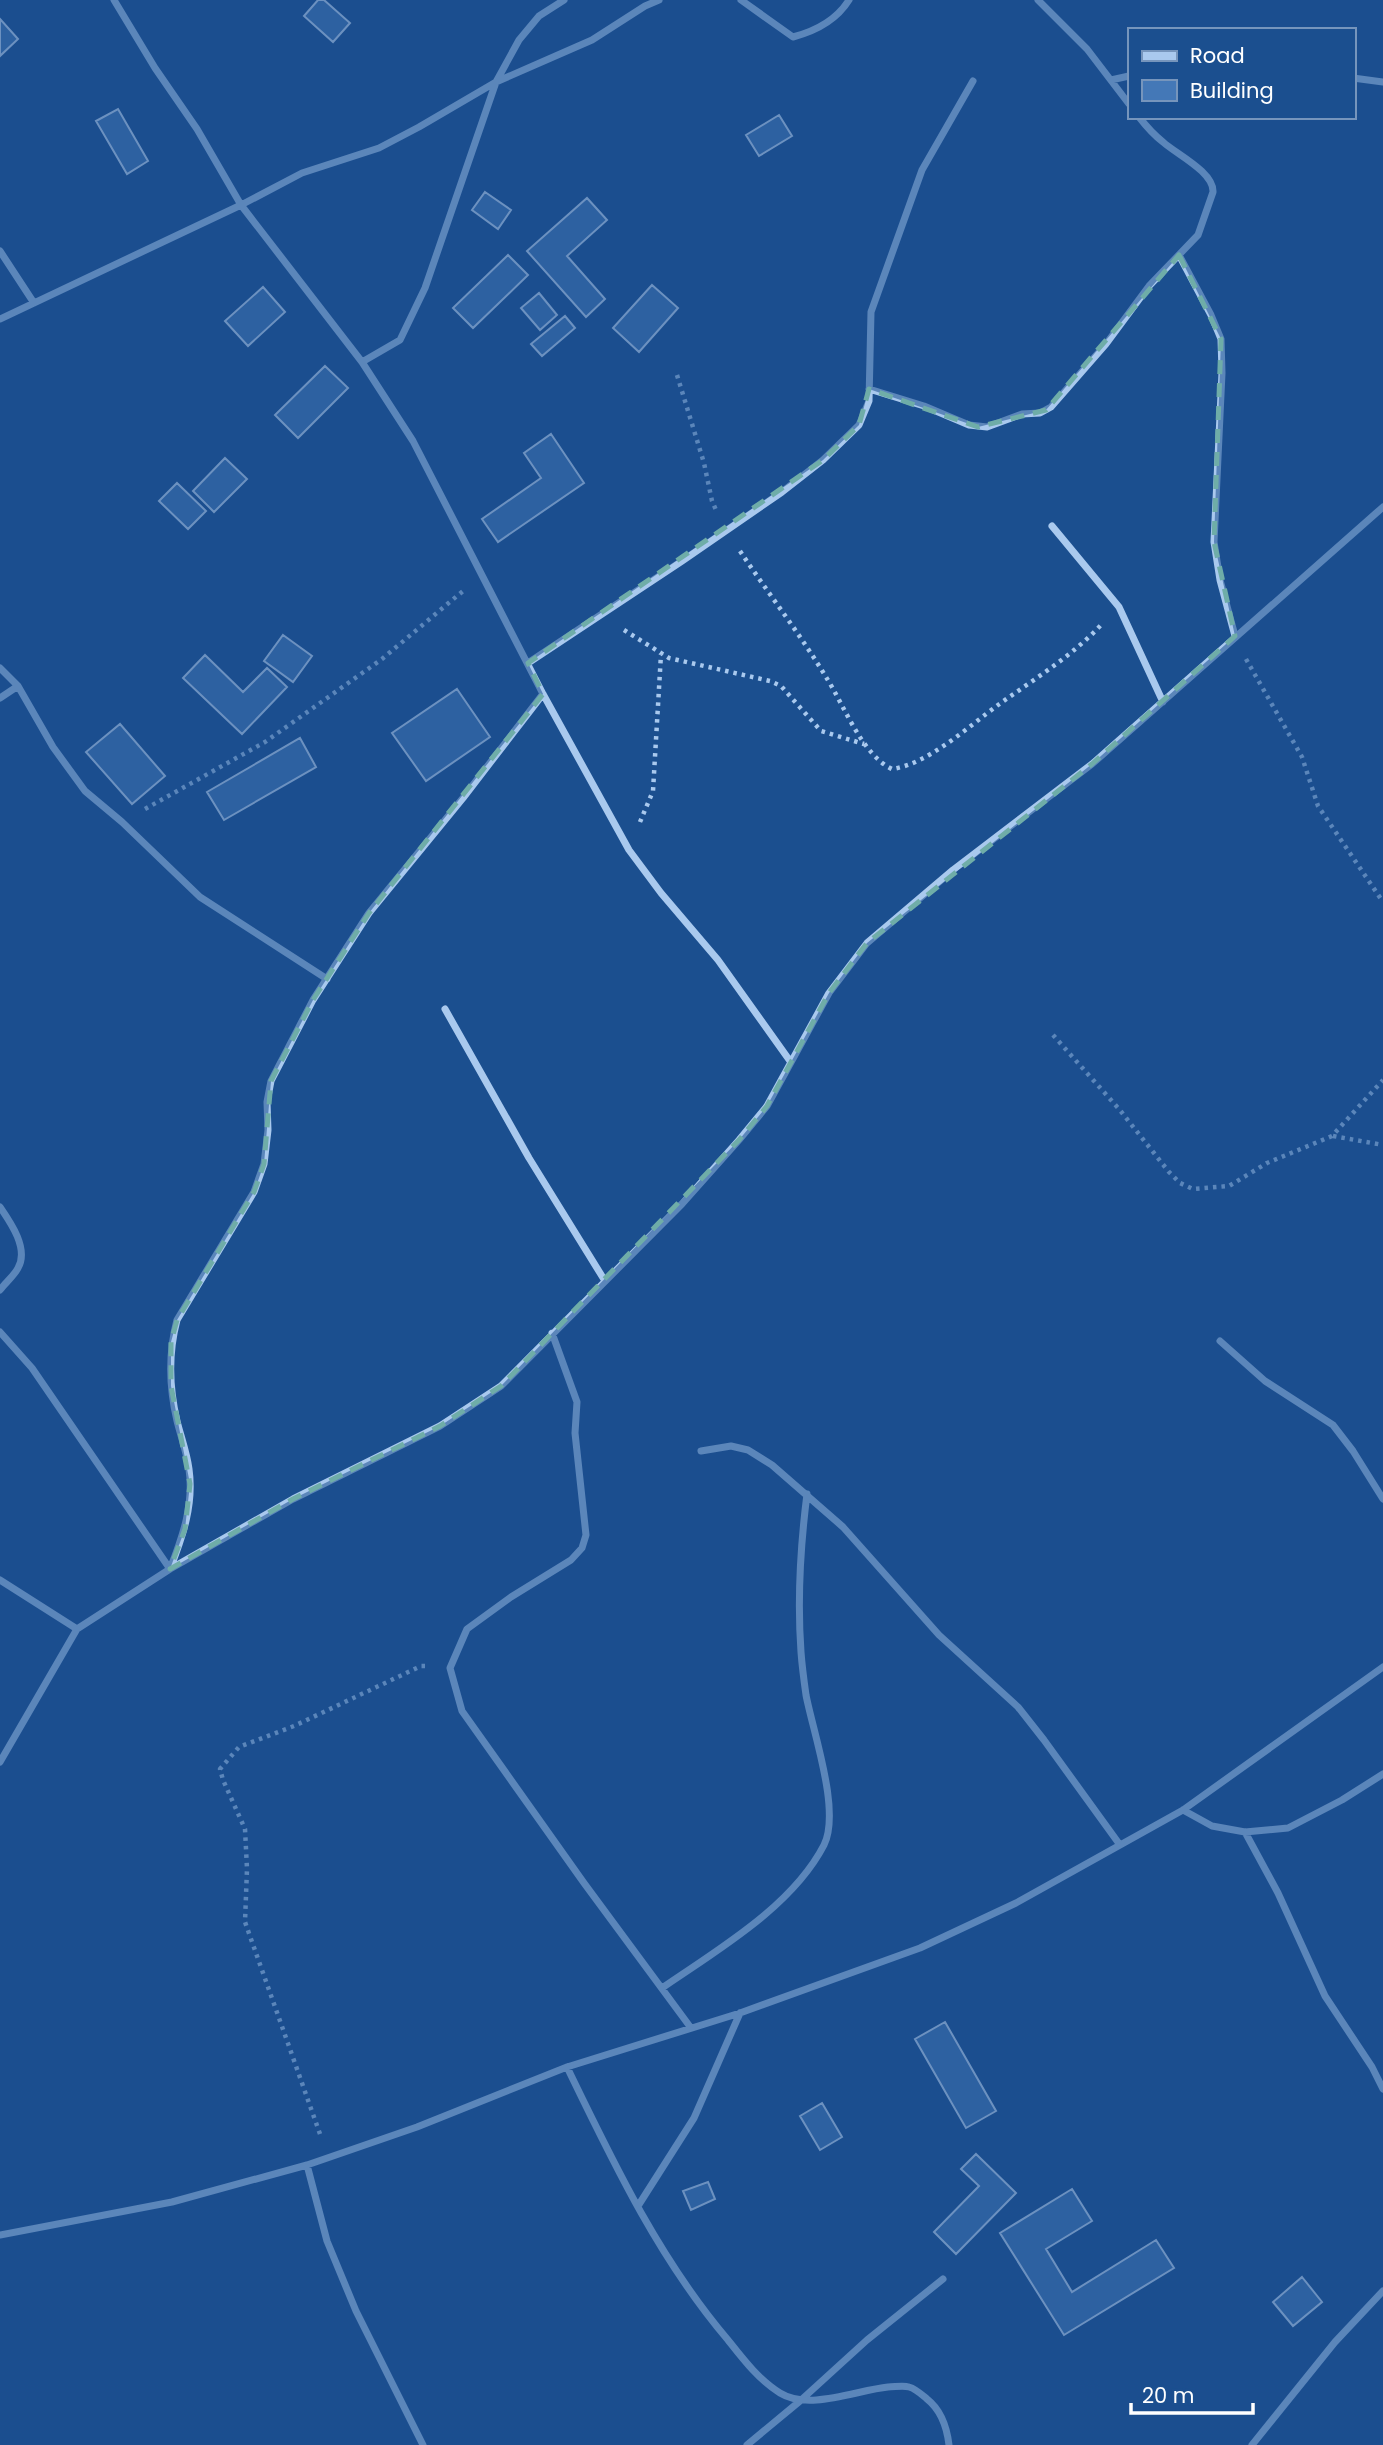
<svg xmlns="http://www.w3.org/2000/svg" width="1383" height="2445" viewBox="0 0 1383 2445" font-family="Poppins,sans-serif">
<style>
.building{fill:#4478b7;stroke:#cfe3fa;stroke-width:2}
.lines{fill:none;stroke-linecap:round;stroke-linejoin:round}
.path{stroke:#a9c9ee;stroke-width:4.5;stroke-dasharray:3.5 5;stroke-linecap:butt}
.street{stroke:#a9c9ee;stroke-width:7}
.marked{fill:none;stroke:#6fada8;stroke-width:5;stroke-dasharray:14 9;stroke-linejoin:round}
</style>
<rect width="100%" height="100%" fill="#1b4f8f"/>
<path class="building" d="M 318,0 L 324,0 L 350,23 L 333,42 L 304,16 Z
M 0,19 L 18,39 L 0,56 Z
M 118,109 L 148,161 L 127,174 L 96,121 Z
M 779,115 L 792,136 L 759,156 L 746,135 Z
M 485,192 L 511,210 L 498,229 L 472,210 Z
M 587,198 L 607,220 L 567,256 L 605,299 L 586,317 L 527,251 Z
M 508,255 L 528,275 L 473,328 L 453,308 Z
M 652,285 L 678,308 L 639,352 L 613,328 Z
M 263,287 L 285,312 L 248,346 L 225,321 Z
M 539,293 L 557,315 L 540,330 L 521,308 Z
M 565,316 L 575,328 L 542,356 L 531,344 Z
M 325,366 L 348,388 L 298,438 L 275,415 Z
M 551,434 L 584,483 L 498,542 L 482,519 L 541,478 L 524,453 Z
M 225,458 L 247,479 L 214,512 L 193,491 Z
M 177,483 L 206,511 L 188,529 L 159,501 Z
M 283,635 L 312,656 L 293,682 L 264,661 Z
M 205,655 L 243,692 L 267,668 L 287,687 L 242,734 L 183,678 Z
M 457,689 L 490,737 L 426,781 L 392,733 Z
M 120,724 L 165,776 L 132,804 L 86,752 Z
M 300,738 L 316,767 L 224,820 L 207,792 Z
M 945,2022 L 996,2111 L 966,2128 L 915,2039 Z
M 822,2103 L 842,2137 L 820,2150 L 800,2116 Z
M 976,2154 L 1016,2193 L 956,2254 L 934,2232 L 979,2186 L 961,2169 Z
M 708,2182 L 715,2199 L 691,2210 L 683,2191 Z
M 1072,2189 L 1092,2221 L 1046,2249 L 1072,2292 L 1156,2240 L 1174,2268 L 1064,2335 L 1000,2233 Z
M 1302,2277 L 1322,2302 L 1293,2326 L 1273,2302 Z"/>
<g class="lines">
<path class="path" d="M 677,375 L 704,463 L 712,501 L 716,510
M 740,551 C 768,593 800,634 826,677 C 844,705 862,755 892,769 C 928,764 968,727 998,705 C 1033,680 1072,656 1101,625
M 624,630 L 669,658 L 770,681 L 781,686 L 821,731 L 864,744
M 1246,659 L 1302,757 L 1318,806 L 1383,902
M 145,809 L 265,742 L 382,659 L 463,591
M 640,822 L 653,791 L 661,654
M 1053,1035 L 1119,1109 L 1169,1172 L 1180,1183 L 1193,1189 L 1229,1186 L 1267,1163 L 1332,1136 L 1383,1080
M 1333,1136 L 1383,1145
M 320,2134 L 245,1922 L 247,1869 L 245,1829 L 223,1780 L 220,1769 L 239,1747 L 294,1726 L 421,1666 L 428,1666"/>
<path class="street" d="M 114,0 L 155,68 L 197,129 L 241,205 L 362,362 L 413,441 L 543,694 L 629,850 L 661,893 L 718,960 L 790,1061
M 741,0 L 793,37 C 816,31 836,21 849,0
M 1038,0 L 1087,49 L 1129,104
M 1353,78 L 1383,82
M 1111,80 L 1129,76
M 0,251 L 34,303
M 1179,255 L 1211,315 L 1221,339 L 1222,373 L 1214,542 L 1220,580 L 1235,636
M 0,319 L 241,205 L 302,173 L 379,148 L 419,127 L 496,82 L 592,40 L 645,6 L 659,0
M 362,362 L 400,340 L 425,288 L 496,82 L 519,40 L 539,16 L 564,0
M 869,389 L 924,406 L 969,425 L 987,427 L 1022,414 L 1040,413 L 1051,407 L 1106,344 L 1149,286 L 1198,235 L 1213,192 C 1214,172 1176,154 1163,142 C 1154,135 1146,126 1139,117
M 1052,526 L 1119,607 L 1163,702
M 528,663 L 682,561 L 782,492 L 823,460 L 859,425 L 869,401 L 871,312 L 922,170 L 973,81
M 0,668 L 18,686 L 53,747 L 85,791 L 122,822 L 200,897 L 327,979
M 0,698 L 18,686
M 445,1009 L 529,1158 L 605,1281
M 0,1207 C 11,1223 29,1249 18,1268 C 14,1276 5,1283 0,1290
M 0,1332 L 32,1368 L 170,1569
M 552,1333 L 577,1402 L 575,1433 L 586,1535 L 582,1548 L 571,1560 L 511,1597 L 467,1629 L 450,1668 L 462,1711 L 584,1883 L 691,2028
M 1220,1341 L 1265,1381 L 1333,1425 L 1353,1451 L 1383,1499
M 701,1451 L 731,1446 L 748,1450 L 772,1465 L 843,1527 L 939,1635 L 1018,1707 L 1044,1740 L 1120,1845
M 170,1569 C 183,1536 194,1504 189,1469 C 187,1453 181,1437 177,1421 C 169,1387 168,1354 177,1320 L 254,1192 L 264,1164 L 268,1130 L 267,1102 L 271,1081 L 313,1000 L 369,913 L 463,798 L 543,694
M 0,1580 L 77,1629
M 0,1762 L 77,1629 L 170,1569 L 293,1499 L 440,1426 L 501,1386 L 682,1204 L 739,1140 L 767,1106 L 829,993 L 867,943 L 953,870 L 1092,764 L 1383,507
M 1183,1810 L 1212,1826 L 1245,1832 L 1288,1828 L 1342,1800 L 1383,1774
M 1245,1832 L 1278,1893 L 1325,1996 L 1372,2067 L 1383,2089
M 662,1988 C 717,1950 792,1907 824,1845 C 841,1811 813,1732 806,1695 C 804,1681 802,1666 801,1652 C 797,1597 800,1549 807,1494
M 567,2067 C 613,2162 659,2259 728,2340 C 743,2359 759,2380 780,2393 C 809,2411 857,2390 888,2387 C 895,2387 903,2385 909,2387 C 916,2389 921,2394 927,2399 C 941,2410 947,2428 949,2445
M 307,2165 L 327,2241 L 356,2311 L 423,2445
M 638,2206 L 694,2118 L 740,2013
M 0,2235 L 172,2202 L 307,2165 L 417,2127 L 567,2067 L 740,2013 L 920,1948 L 1016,1903 L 1183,1810 L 1383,1667
M 747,2445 L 800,2401 L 867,2340 L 943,2279
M 1252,2445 L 1335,2342 L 1383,2291"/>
</g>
<path d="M0 0H1383V2445H0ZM 1179,255 L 1221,339 L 1214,542 L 1235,636 L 1092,764 L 867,943 L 829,993 L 767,1106 L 739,1140 L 501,1386 L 440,1426 L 293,1499 L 170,1569 L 185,1529 L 190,1484 L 171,1386 L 171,1342 L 177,1320 L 254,1192 L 264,1164 L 271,1081 L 313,1000 L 369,913 L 543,694 L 528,663 L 823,460 L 859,425 L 869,389 L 978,427 L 1046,410 Z" fill="#1b4f8f" fill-opacity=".55" fill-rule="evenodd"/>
<path class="marked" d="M 1179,255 L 1221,339 L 1214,542 L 1235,636 L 1092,764 L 867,943 L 829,993 L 767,1106 L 739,1140 L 501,1386 L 440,1426 L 293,1499 L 170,1569 L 185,1529 L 190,1484 L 171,1386 L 171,1342 L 177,1320 L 254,1192 L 264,1164 L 271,1081 L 313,1000 L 369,913 L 543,694 L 528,663 L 823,460 L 859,425 L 869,389 L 978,427 L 1046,410 Z"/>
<rect x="1128" y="28" width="228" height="91" fill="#1b4f8f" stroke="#7695bc" stroke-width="2"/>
<rect x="1142" y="51" width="35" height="10" fill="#a9c9ee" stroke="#7695bc" stroke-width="2"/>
<text x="1190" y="63" font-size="21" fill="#ffffff">Road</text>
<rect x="1142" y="80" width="35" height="21" fill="#4478b7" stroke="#7695bc" stroke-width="2"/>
<text x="1190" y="98" font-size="21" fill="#ffffff">Building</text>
<path d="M1131 2403v10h122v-10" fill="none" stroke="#ffffff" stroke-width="3.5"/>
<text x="1142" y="2403" font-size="21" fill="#ffffff" stroke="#1b4f8f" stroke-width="5" paint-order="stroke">20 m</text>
</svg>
